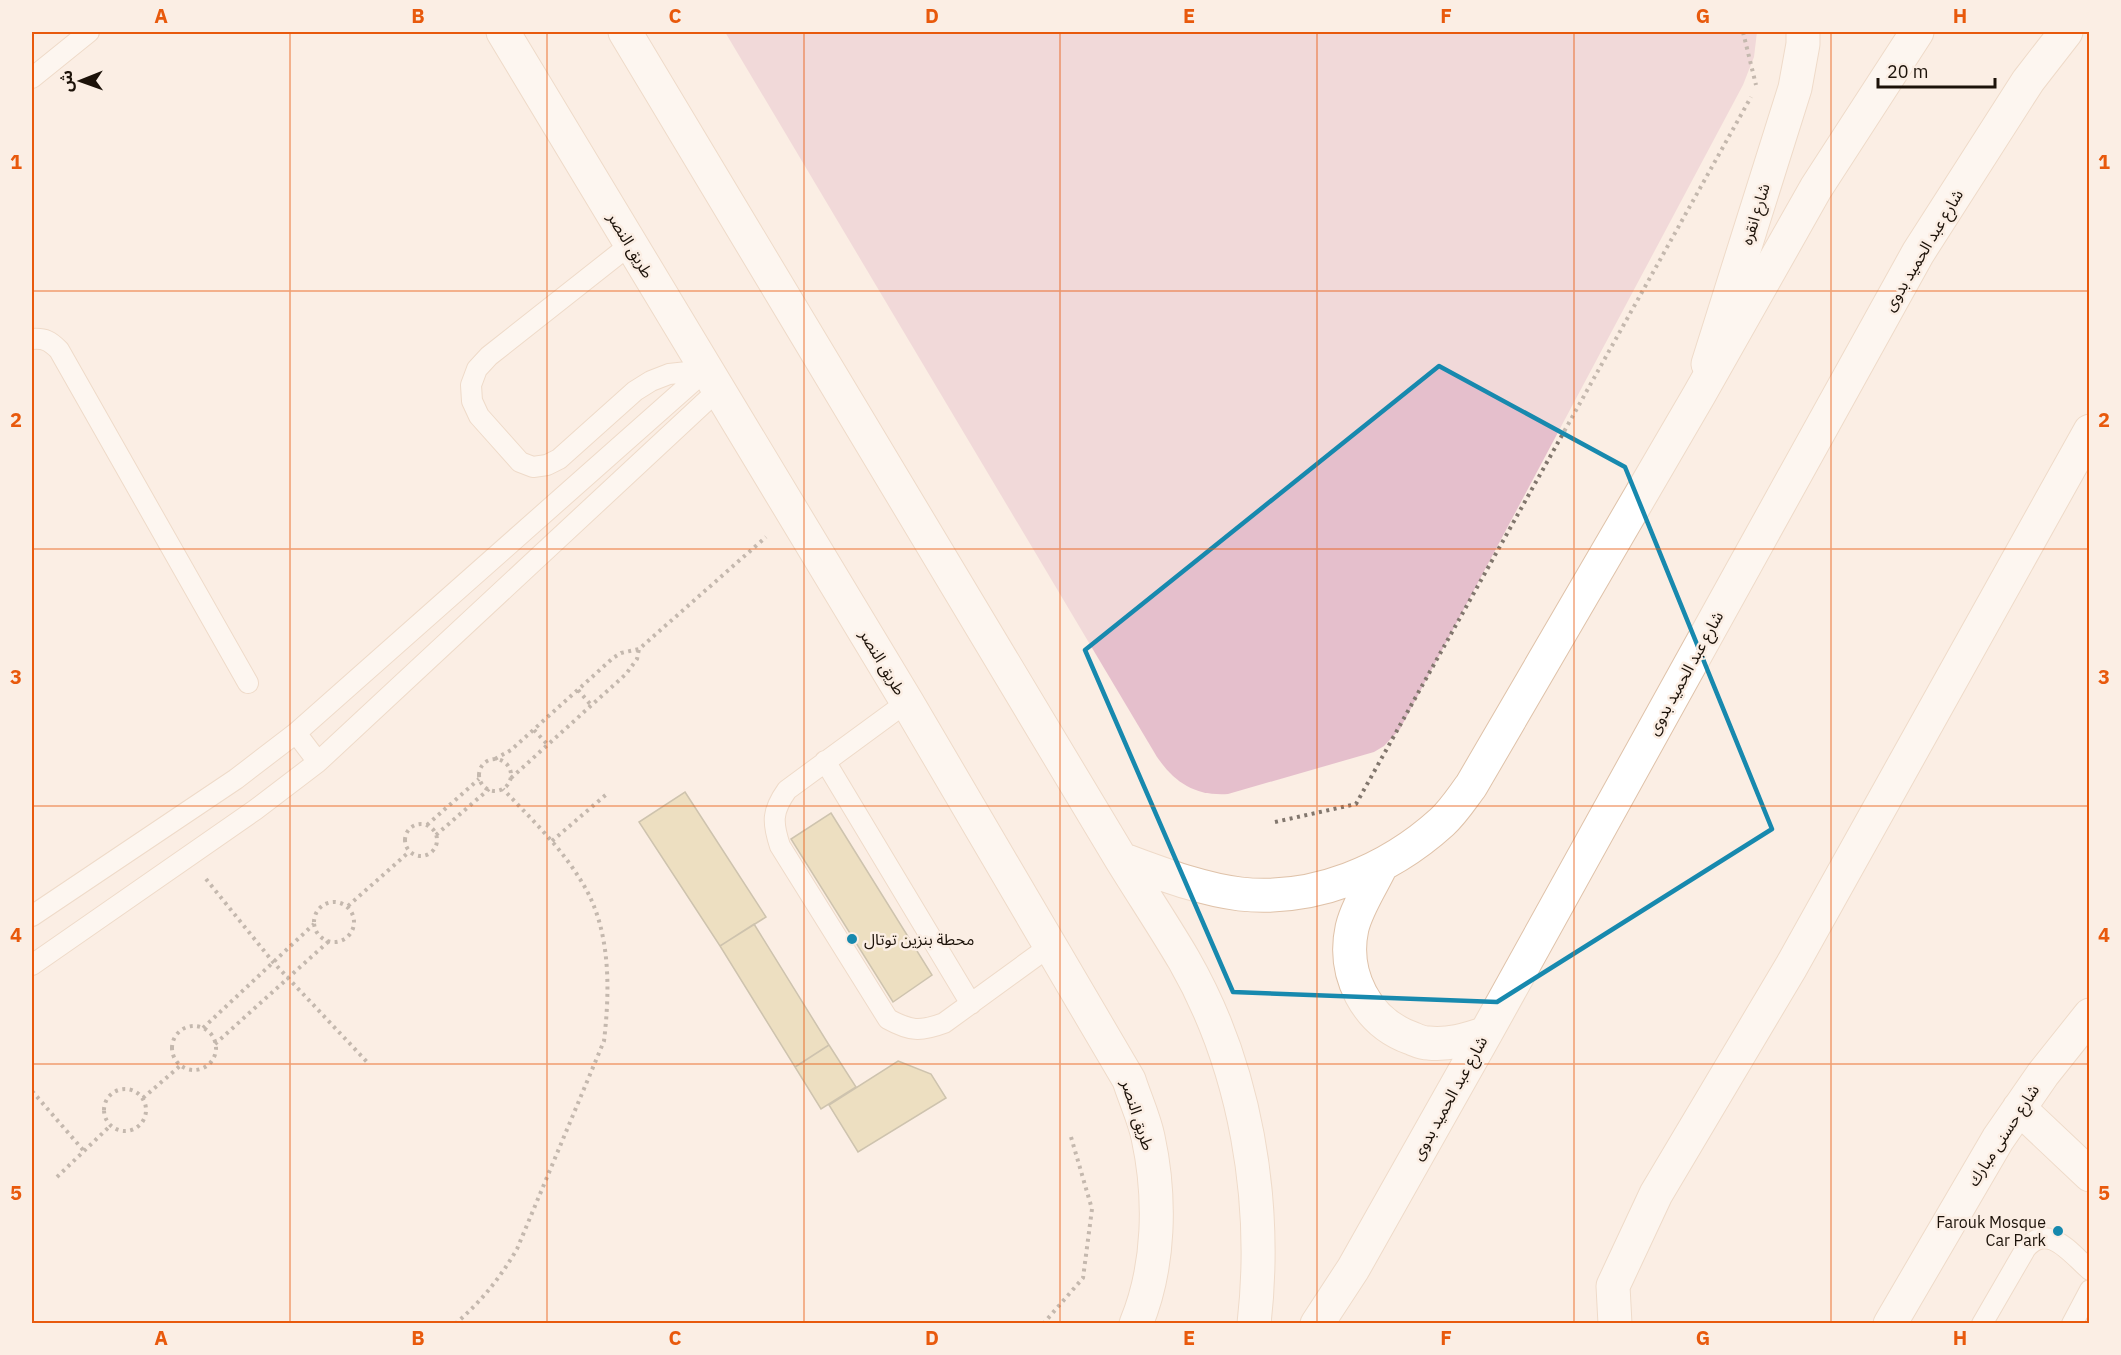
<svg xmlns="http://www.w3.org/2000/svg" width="2121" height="1355" viewBox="0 0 2121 1355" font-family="'IBM Plex Sans','Noto Sans Arabic',sans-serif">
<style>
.green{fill:#e5bfcc}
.building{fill:#dbcc97;stroke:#978e6d;stroke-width:1.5}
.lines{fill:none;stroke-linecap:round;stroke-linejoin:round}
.lane-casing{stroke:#dfc2a9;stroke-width:22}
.street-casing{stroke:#dfc2a9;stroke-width:35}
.secondary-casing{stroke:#dfc2a9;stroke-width:35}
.primary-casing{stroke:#dfc2a9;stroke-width:35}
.path{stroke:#81766d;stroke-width:4;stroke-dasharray:3 4.5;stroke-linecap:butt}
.lane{stroke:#fff;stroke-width:20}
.street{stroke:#fff;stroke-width:33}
.secondary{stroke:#fff;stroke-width:33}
.primary{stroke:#fff;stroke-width:33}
.marked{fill:none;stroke:#1789ae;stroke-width:4.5;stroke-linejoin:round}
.grid{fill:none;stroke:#e8590c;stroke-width:1.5;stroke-opacity:0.55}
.poi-dot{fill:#1789ae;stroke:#fbeee4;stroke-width:2}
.labels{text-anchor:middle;stroke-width:5;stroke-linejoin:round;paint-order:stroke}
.street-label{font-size:16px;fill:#1c1209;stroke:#fbeee4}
.poi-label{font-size:16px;fill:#1c1209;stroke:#fbeee4;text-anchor:start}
.neatline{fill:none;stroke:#e8590c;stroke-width:2}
.grid-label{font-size:20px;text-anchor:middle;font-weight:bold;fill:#e8590c}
</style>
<rect width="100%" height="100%" fill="#fbeee4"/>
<path class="green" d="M 725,32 L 1757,32 L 1754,57 L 1743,85 L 1400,729 L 1384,746 L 1374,752 L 1228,794 C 1195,796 1175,783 1157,757 Z"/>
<path class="building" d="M 685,792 L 766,917 L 720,946 L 639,822 Z
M 831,813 L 932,975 L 893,1002 L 791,839 Z
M 754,924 L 829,1045 L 795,1067 L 720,946 Z
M 829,1045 L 856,1087 L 821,1109 L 795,1067 Z
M 898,1061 L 931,1074 L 946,1098 L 858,1152 L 829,1105 Z"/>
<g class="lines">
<defs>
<path id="lane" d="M 32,78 L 89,32
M 631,244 L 489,356 L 477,369 L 471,385 L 472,401 L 479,416 L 520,462 L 533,467 L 547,465 L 559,459 L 635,391 L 651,381 L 669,374 L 706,370
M 32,339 C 45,338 50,341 59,350 L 248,683
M 907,702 L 787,790 C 772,811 772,822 780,846 L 888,1019 C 910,1031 920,1032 944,1023 L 1050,946
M 296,733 L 318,762
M 825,761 L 971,1004
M 32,916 L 236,779 L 296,733 L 706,370
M 32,965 L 255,810 L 318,762 L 718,390
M 1982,1324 L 2026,1248 C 2049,1222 2071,1254 2090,1270
M 2072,1324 L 2090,1290"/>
<path id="street" d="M 2019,1108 L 2090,1175
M 1615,1324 L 1613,1286 L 1656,1194 L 1791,967 L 2090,431
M 1890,1324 L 1998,1139 L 2043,1074 L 2090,1015"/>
<path id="secondary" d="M 1708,364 L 1795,88 L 1803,44 L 1803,32"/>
<path id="primary" d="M 503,32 L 907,702 L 1129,1080 C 1135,1099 1144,1118 1148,1137 C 1161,1197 1160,1266 1136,1324
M 625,32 L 1121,859 C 1142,893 1164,926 1184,960 C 1246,1068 1268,1201 1254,1324
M 1121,859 C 1160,873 1199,889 1240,894 C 1314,902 1388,871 1442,822 C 1453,812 1462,798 1471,786 L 1699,395 L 1816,188 L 1917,32
M 1381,866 C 1372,885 1357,907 1352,928 C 1342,974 1366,1022 1411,1038 C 1416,1040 1422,1043 1428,1043 C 1449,1045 1466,1040 1486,1033
M 1317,1324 L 1353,1269 L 1486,1033 L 1918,253 L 2028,81 L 2066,32"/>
</defs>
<use href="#lane" class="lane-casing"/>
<use href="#street" class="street-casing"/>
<use href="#secondary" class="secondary-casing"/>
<use href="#primary" class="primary-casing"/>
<path class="path" d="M 1743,32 L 1756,85
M 578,690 L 591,705
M 534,730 L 547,744
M 495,759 L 511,750 L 613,658 L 621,653 L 639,649 L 766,537
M479 775a16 16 0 1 1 32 0a16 16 0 1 1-32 0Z
M 511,778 L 626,674 L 637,659 L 639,649
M 1275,822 L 1356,804 L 1751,97
M405 840a16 16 0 1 1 32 0a16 16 0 1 1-32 0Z
M 427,825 L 479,779
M 436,835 L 489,789
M 552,841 L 608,793
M 206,879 L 273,962 L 368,1063
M314 922a20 20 0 1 1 40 0a20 20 0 1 1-40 0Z
M 348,906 L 409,852
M172 1048a22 22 0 1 1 44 0a22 22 0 1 1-44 0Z
M 203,1028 L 314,924
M 215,1044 L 329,941
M104 1110a21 21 0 1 1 42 0a21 21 0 1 1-42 0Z
M 32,1091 L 84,1151
M 143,1098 L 180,1066
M 57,1177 L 110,1126
M 455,1324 C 481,1302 500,1278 517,1249 L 604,1041 C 610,990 611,930 583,884 C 562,848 531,819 503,789
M 1043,1324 L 1083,1278 L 1092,1209 L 1071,1137"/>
<use href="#lane" class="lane"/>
<use href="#street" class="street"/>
<use href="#secondary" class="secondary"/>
<use href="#primary" class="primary"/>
</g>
<path d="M0 0H2121V1355H0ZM 1439,366 L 1625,467 L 1772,829 L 1497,1002 L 1233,992 L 1085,650 Z" fill="#fbeee4" fill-opacity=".55" fill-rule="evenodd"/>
<path class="marked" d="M 1439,366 L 1625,467 L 1772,829 L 1497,1002 L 1233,992 L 1085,650 Z"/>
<path class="grid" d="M 290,32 L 290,1324M 547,32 L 547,1324M 804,32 L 804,1324M 1060,32 L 1060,1324M 1317,32 L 1317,1324M 1574,32 L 1574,1324M 1831,32 L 1831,1324M 32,291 L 2090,291M 32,549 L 2090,549M 32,806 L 2090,806M 32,1064 L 2090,1064"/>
<g class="poi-dot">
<circle cx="852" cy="939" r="6"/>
<circle cx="2058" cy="1231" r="6"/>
</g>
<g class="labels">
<g class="street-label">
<text transform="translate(1755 214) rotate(-73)" y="6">شارع انقره</text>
<text transform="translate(631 245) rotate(59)" y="6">طريق النصر</text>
<text transform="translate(1923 250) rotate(-59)" y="6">شارع عبد الحميد بدوى</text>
<text transform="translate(883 662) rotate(59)" y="6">طريق النصر</text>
<text transform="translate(1685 673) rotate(-61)" y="6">شارع عبد الحميد بدوى</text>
<text transform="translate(1449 1098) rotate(-61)" y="6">شارع عبد الحميد بدوى</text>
<text transform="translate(1138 1115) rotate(72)" y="6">طريق النصر</text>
<text transform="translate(2003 1135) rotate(-57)" y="6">شارع حسنى مبارك</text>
</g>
<g class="poi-label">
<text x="864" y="945">محطة بنزين توتال</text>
<text x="2046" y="1228" text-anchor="end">Farouk Mosque<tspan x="2046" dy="18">Car Park</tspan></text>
</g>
</g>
<rect width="2121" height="1355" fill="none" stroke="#fbeee4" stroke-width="66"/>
<g transform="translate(81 81) rotate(269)" stroke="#fbeee4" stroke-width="4.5" paint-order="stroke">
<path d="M0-4.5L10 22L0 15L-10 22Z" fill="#1c1209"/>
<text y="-9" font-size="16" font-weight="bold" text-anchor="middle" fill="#1c1209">ش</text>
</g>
<path d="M1878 78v9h117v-9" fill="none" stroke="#1c1209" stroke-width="3"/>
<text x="1887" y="78" font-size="18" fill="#1c1209" stroke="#fbeee4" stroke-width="4.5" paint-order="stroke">20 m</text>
<rect x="33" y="33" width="2055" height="1289" class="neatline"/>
<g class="grid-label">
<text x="161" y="23">A</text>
<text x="418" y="23">B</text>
<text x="675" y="23">C</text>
<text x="932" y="23">D</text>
<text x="1189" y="23">E</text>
<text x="1446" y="23">F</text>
<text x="1703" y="23">G</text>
<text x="1960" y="23">H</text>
<text x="16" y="169">1</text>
<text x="2104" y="169">1</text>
<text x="16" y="427">2</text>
<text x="2104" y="427">2</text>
<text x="16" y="684">3</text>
<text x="2104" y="684">3</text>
<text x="16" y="942">4</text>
<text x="2104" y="942">4</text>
<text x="16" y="1200">5</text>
<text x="2104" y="1200">5</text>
<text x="161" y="1345">A</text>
<text x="418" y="1345">B</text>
<text x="675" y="1345">C</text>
<text x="932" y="1345">D</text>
<text x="1189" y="1345">E</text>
<text x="1446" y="1345">F</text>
<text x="1703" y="1345">G</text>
<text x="1960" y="1345">H</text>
</g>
</svg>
